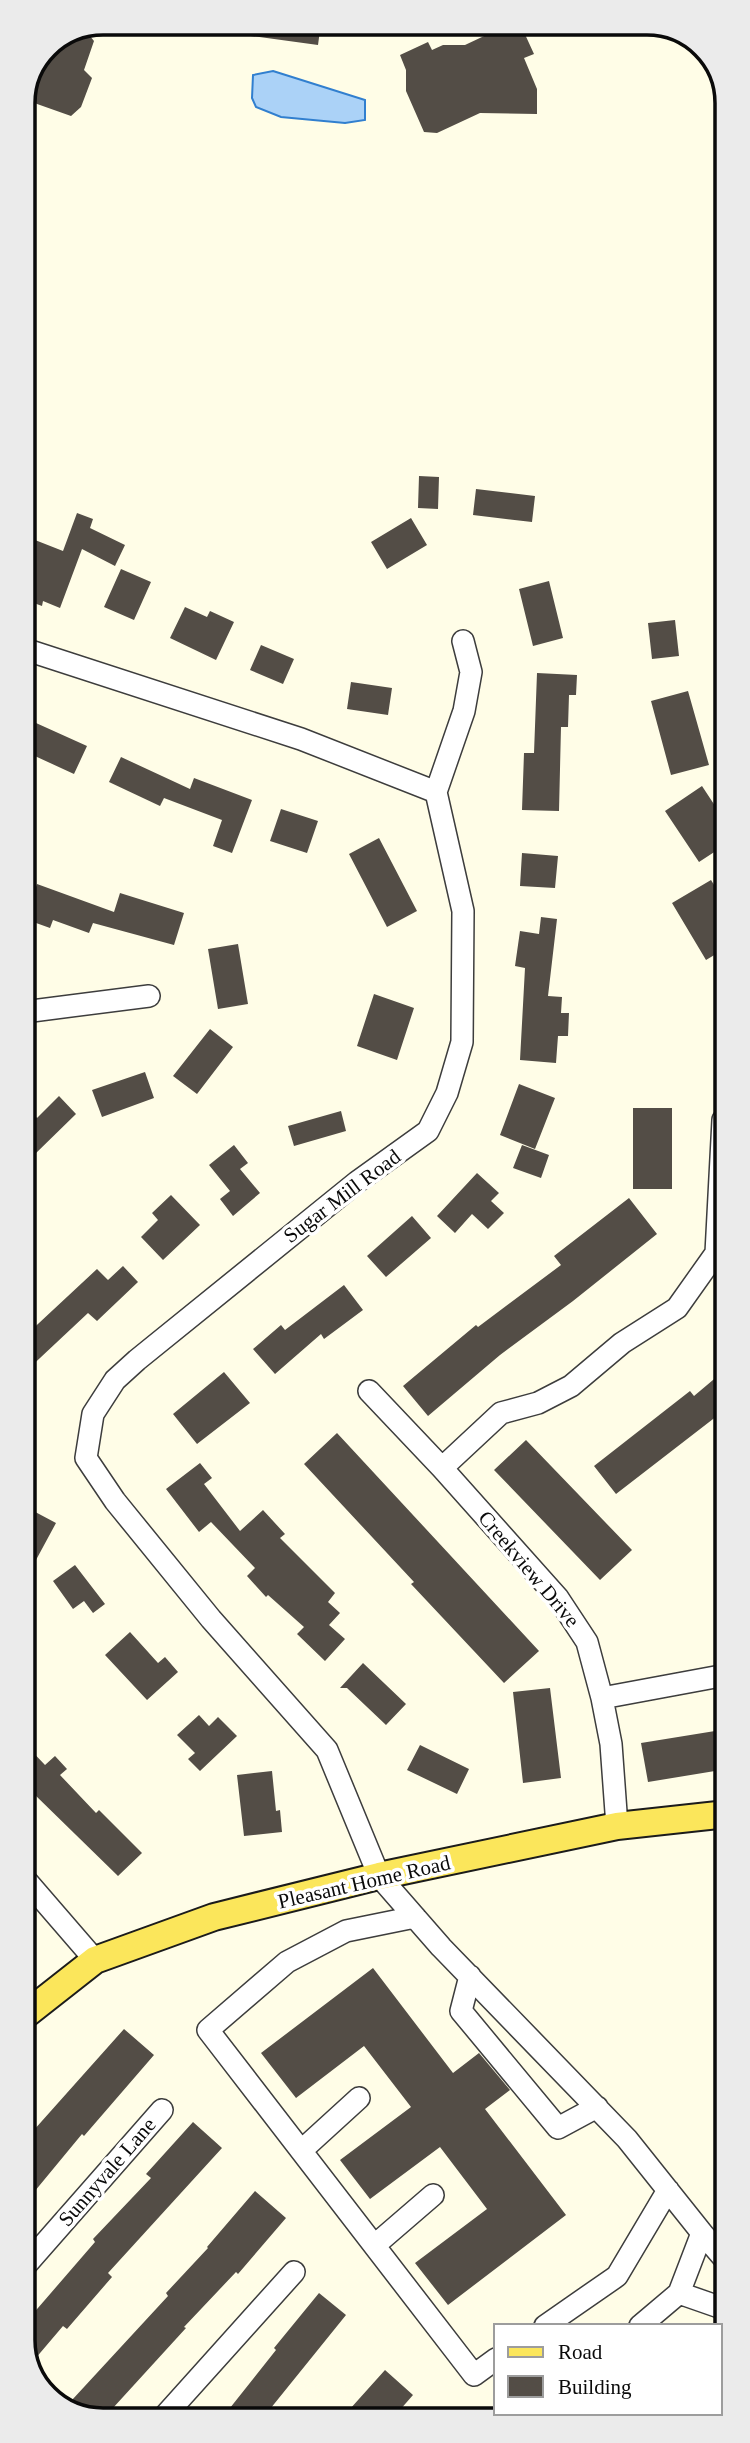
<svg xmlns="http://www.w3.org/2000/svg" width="750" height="2443" viewBox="0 0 750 2443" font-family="Georgia,serif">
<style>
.water{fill:#abd2f7;stroke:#317fcf;stroke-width:2}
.building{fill:#534d46}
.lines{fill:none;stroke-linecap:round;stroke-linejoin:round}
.minor-casing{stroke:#3d3d3d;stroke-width:24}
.major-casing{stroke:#1b1b1b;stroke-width:30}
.minor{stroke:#fff;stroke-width:21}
.major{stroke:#fbe65b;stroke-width:26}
.labels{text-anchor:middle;stroke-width:7;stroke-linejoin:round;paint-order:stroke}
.street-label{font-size:21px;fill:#0a0a0a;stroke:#fff}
.rim{fill:none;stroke:#0a0a0a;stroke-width:3.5}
</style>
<rect width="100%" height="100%" fill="#fffde7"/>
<path class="water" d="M 273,71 L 365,100 L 365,120 L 345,123 L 281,117 L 256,107 L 252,98 L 253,75 Z"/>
<path class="building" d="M 230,23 L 321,23 L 318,45 L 229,33 Z
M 499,29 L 523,30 L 534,54 L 524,58 L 537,89 L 537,114 L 480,113 L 437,133 L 424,132 L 406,91 L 406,70 L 400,55 L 428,42 L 432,50 L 443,45 L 465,45 Z
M 85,30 L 94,41 L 84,70 L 92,78 L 81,107 L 71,116 L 23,99 L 47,46 Z
M 419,476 L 439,477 L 438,509 L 418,508 Z
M 476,489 L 535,496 L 532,522 L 473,515 Z
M 77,513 L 93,519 L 90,528 L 125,545 L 115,566 L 82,549 L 60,608 L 43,601 L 42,606 L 23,599 L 23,570 L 35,540 L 63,551 Z
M 411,518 L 427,545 L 387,569 L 371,542 Z
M 121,569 L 151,582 L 134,620 L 104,607 Z
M 549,581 L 563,638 L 533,646 L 519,589 Z
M 185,607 L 207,617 L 210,611 L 234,622 L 216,660 L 170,638 Z
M 675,620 L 679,656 L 652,659 L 648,623 Z
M 261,645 L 294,659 L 283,684 L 250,670 Z
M 537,673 L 577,675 L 576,695 L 569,695 L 568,727 L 561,727 L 559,811 L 522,810 L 524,753 L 534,753 Z
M 351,682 L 392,688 L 388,715 L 347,709 Z
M 688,691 L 709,765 L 671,775 L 651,701 Z
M 36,723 L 87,746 L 74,774 L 24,751 Z
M 121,757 L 190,789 L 194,778 L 252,800 L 232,853 L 213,846 L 222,820 L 164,798 L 160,806 L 109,782 Z
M 702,786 L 725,821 L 725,845 L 699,862 L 665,811 Z
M 281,809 L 318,821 L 307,853 L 270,841 Z
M 379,838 L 417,911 L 387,927 L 349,854 Z
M 522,853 L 558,856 L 555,888 L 520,886 Z
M 711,880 L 726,904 L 726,948 L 706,960 L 672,903 Z
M 37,884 L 114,912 L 120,893 L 184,913 L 174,945 L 93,923 L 89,933 L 53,920 L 50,928 L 25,919 Z
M 541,917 L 557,919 L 548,996 L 562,997 L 561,1013 L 569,1013 L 568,1036 L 558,1036 L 556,1063 L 520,1060 L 525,968 L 515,966 L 520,931 L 539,934 Z
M 238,944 L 248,1004 L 218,1009 L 208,949 Z
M 374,994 L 414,1008 L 397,1060 L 357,1046 Z
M 210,1029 L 233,1047 L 197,1094 L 173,1076 Z
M 145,1072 L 154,1098 L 102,1117 L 92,1090 Z
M 519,1084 L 555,1098 L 535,1149 L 500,1135 Z
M 59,1096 L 76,1114 L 33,1156 L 24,1147 L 24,1104 L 37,1118 Z
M 633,1108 L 672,1108 L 672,1189 L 633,1189 Z
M 341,1111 L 346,1131 L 294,1146 L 288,1126 Z
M 234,1145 L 248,1163 L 240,1169 L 260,1193 L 233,1216 L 220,1199 L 230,1191 L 209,1165 Z
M 522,1145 L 549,1155 L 541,1178 L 513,1168 Z
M 477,1173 L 499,1193 L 491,1201 L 504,1213 L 488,1229 L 472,1214 L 455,1233 L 437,1216 Z
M 171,1195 L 200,1225 L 163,1260 L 141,1237 L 158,1220 L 152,1213 Z
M 629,1198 L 657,1234 L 573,1301 L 500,1355 L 428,1416 L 403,1386 L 476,1325 L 478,1327 L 561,1265 L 554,1256 Z
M 412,1216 L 431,1238 L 386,1277 L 367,1256 Z
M 123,1266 L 138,1282 L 97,1321 L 88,1313 L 24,1373 L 24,1337 L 97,1269 L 108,1280 Z
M 344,1285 L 363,1310 L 324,1339 L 321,1334 L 275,1374 L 253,1349 L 281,1325 L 285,1330 Z
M 726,1369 L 726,1409 L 616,1494 L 594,1466 L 690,1391 L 694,1396 Z
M 224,1372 L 250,1403 L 197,1444 L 173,1414 Z
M 337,1433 L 539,1651 L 504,1683 L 411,1584 L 414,1582 L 304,1464 Z
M 526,1440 L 632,1550 L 600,1580 L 494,1470 Z
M 200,1463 L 212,1478 L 204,1484 L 240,1531 L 263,1510 L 285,1534 L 280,1538 L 335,1593 L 328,1602 L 340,1613 L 329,1625 L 345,1639 L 325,1661 L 297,1634 L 304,1627 L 268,1595 L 266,1597 L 247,1576 L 255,1568 L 211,1522 L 199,1532 L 166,1489 Z
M 24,1506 L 56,1523 L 36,1560 L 24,1554 Z
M 75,1565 L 105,1604 L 93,1613 L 84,1601 L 73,1609 L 53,1581 Z
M 130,1632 L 158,1663 L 165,1657 L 178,1672 L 147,1700 L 105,1655 Z
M 363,1663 L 406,1704 L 386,1725 L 347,1688 L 340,1688 Z
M 550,1688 L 561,1778 L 523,1783 L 513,1692 Z
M 199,1715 L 209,1726 L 218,1717 L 237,1736 L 200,1771 L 188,1759 L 195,1753 L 177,1735 Z
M 715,1731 L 721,1770 L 648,1782 L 641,1743 Z
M 25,1744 L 45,1765 L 55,1756 L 67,1769 L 60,1775 L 96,1813 L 99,1810 L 142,1853 L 118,1876 L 33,1793 L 25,1800 Z
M 420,1745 L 469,1769 L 457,1794 L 407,1770 Z
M 272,1771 L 276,1811 L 280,1810 L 282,1832 L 244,1836 L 237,1775 Z
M 373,1968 L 453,2073 L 479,2053 L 510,2090 L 485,2109 L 566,2215 L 448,2305 L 415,2263 L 487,2209 L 440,2147 L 370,2199 L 340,2160 L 411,2107 L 364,2046 L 296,2098 L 261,2053 Z
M 124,2029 L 154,2055 L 84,2136 L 82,2134 L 25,2203 L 25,2140 Z
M 193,2122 L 222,2148 L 108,2273 L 112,2277 L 67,2329 L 63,2326 L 29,2366 L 25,2360 L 25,2323 L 95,2242 L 93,2239 L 151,2178 L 146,2174 Z
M 255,2191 L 286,2218 L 238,2274 L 236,2272 L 184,2327 L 186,2328 L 102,2420 L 90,2417 L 72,2400 L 168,2296 L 166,2293 L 208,2248 L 207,2247 Z
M 319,2293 L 346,2315 L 262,2419 L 235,2419 L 226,2413 L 276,2350 L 274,2348 Z
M 385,2370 L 413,2395 L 392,2419 L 341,2419 Z"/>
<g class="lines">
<defs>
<path id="minor" d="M 24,649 L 301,739 L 436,792 L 463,911 L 462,1042 L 447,1093 L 428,1131 L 357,1182 L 137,1360 L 115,1380 L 93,1414 L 86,1458 L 115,1501 L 211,1619 L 327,1750 L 379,1876 L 441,1947 L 627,2139 L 702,2233 L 679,2293 L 640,2326
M 436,792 L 464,711 L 471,672 L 463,641
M 24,1012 L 149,996
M 369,1391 L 442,1468 L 558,1598 L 587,1642 L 602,1698 L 611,1744 L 617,1826
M 442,1468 L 501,1413 L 538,1403 L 571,1386 L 622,1343 L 677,1308 L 716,1253 L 723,1120
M 602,1698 L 726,1675
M 25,1879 L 95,1960
M 415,1917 L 346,1931 L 287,1962 L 208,2030 L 474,2375 L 496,2359
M 470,1976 L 461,2011 L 558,2128 L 597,2107
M 302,2150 L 359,2098
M 702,2233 L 727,2262
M 375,2245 L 433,2195
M 25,2266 L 162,2110
M 679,2293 L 722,2308 L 727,2301
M 545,2326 L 617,2276 L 668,2190
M 543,2413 L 545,2418
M 653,2413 L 657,2418
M 161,2420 L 294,2272"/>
<path id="major" d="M 25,2015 L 95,1960 L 214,1917 L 379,1876 L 617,1826 L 727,1814"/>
</defs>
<use href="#minor" class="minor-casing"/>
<use href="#major" class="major-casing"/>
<use href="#minor" class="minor"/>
<use href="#major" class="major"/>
</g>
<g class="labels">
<g class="street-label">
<text transform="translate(342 1196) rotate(-37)" y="7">Sugar Mill Road</text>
<text transform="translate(529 1569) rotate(50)" y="7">Creekview Drive</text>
<text transform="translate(364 1882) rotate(-13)" y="7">Pleasant Home Road</text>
<text transform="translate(107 2172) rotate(-49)" y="7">Sunnyvale Lane</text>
</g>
</g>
<path d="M0 0H750V2443H0ZM103 35H647A68 68 0 0 1 715 103V2340A68 68 0 0 1 647 2408H103A68 68 0 0 1 35 2340V103A68 68 0 0 1 103 35Z" fill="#ebebeb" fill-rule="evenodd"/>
<path class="rim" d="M103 35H647A68 68 0 0 1 715 103V2340A68 68 0 0 1 647 2408H103A68 68 0 0 1 35 2340V103A68 68 0 0 1 103 35Z"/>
<rect x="494" y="2324" width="228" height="91" fill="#ffffff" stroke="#9d9d9d" stroke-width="2"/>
<rect x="508" y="2347" width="35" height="10" fill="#fbe65b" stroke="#9d9d9d" stroke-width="2"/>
<text x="558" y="2359" font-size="21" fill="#0a0a0a">Road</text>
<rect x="508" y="2376" width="35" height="21" fill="#534d46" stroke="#9d9d9d" stroke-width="2"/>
<text x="558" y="2394" font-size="21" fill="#0a0a0a">Building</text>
</svg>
